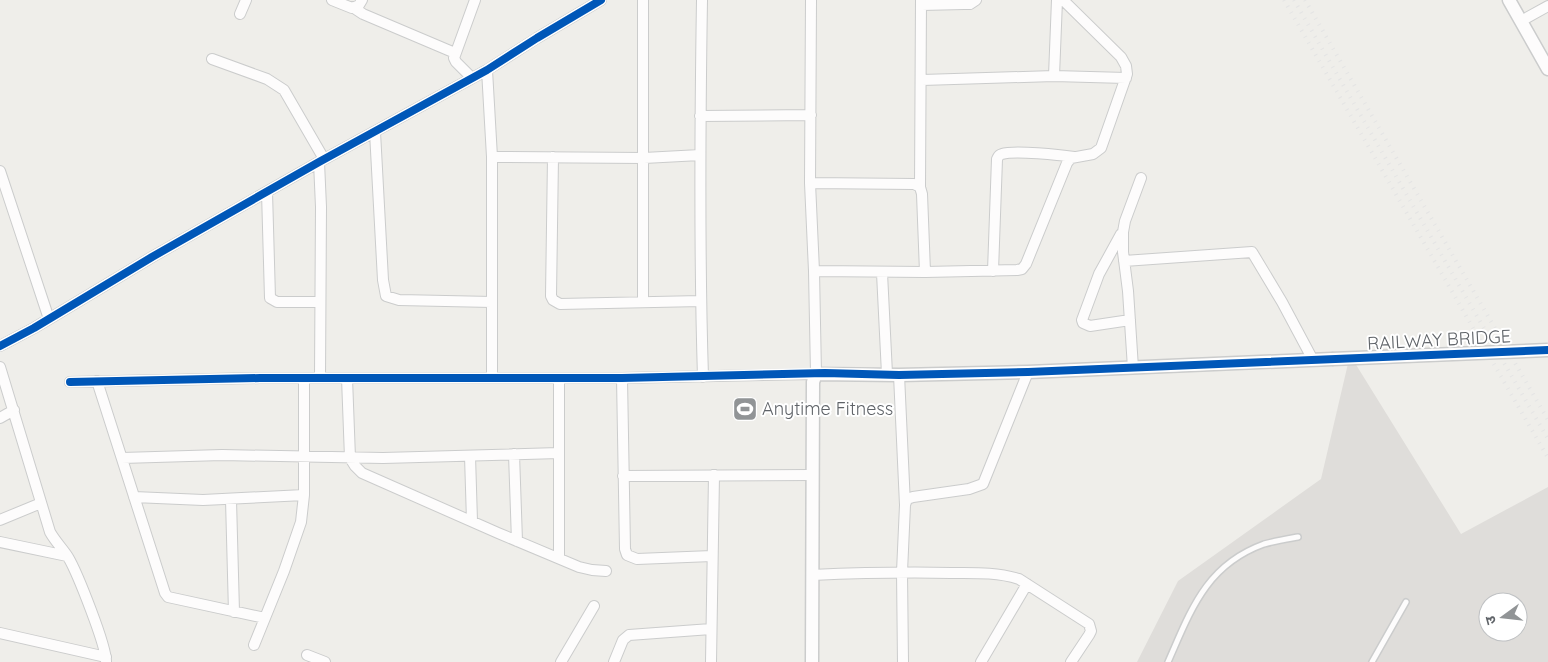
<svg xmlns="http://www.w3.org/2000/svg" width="1548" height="662" viewBox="0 0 1548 662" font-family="Quicksand,'Noto Sans Devanagari',sans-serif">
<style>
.industrial{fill:#dfddda;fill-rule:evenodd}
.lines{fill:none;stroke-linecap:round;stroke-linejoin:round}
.service-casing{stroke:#cbcccc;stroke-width:8}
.minor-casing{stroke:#cbcccc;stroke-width:12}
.tertiary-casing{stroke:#cbcccc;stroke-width:15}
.service{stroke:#fdfcfc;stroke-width:5}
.minor{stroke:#fdfcfc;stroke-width:10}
.tertiary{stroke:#fdfcfc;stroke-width:12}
.rail{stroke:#e4e4e4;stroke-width:4;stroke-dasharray:1 6;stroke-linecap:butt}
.tertiary-bridge-casing{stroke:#cbcccc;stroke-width:15;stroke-linecap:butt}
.tertiary-bridge{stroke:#fdfcfc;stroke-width:12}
.cycleway-casing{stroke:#fff;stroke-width:11}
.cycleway{stroke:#0057b8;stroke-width:8}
.labels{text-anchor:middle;stroke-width:4;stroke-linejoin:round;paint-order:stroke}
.street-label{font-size:18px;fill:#5f6368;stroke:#fff}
.poi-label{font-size:18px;fill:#5f6368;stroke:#fff;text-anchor:start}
</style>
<rect width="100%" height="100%" fill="#efeeea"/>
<path class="industrial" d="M 1350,355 L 1461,534 L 1548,487 L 1548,662 L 1137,662 L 1178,581 L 1321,479 ZM 1488,602 L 1518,602 L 1518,632 L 1488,632 Z"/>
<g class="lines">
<defs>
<path id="service" d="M 1168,662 C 1191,610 1206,565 1264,544 C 1275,541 1287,539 1298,537
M 1372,662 L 1406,602"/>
<path id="minor" d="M 332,0 L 352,8 L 359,5 L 362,0
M 702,0 C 700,126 699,251 703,377
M 921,5 L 964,4 L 970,4 L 976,0
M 354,8 L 363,14 L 455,53
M 240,14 L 246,0
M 1521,21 L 1548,6
M 212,59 L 267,79 L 284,90 L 324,159
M 487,70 L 492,157 L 492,378
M 1054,76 L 1057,0
M 472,78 L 456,62 L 454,58 L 475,0
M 922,80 L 1054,76 L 1126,78
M 700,116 L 811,115
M 375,132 L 383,280 L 386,296 L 399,300 L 492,302
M 492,157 L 644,158 L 700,155
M 553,157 L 551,296 L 553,300 L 560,304 L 701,301
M 319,162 L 321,207 L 320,378
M 0,171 L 49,319
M 810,183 L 914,184 L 920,187 L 922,194 L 925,272 L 1017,270 L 1022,269 L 1026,264 L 1067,163 L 1071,158 L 1093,154 L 1101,148 L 1127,74 L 1126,66 L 1121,57 L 1063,0
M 920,187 L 921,0
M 267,192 L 270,298 L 277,302 L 320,302
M 1121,234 L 1099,274 L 1082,320 L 1083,323 L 1090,326 L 1130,320
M 1124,261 L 1252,252 L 1282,302 L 1313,360
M 814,271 L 925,272
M 993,271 L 997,159 C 999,156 998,155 1002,154 C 1014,150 1061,155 1074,157
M 882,273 L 887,374
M 643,302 L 643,0
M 0,346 L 34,328 L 152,257 L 319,162 L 487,70 L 537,38 L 601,0
M 0,367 L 50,532 C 55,541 62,548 68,557 C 77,572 107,647 106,662
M 1133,368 L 1128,291 L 1123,252 L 1123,232 L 1125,221 L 1141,178
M 899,375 L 905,505
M 347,378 L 350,458 L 355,466 L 362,473 L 498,533 L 579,567 L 592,570 L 606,571
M 559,378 L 559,558
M 622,378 L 625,549 L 627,555 L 637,559 L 712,556
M 97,381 L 165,593 L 168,597 L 265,618
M 70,382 L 260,378 L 622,378 L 816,374 L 814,271 L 810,183 L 811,0
M 0,418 L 14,410
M 514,454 L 517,541
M 470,456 L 472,521
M 122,458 L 222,455 L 383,458 L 559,453
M 623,476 L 812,475
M 134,497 L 203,500 L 304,495
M 231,500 L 234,612
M 0,520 L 41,503
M 0,542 L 67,556
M 812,575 C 859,573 905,572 951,573 C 974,573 997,572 1019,579 L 1089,624 L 1091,631 L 1089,635 L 1071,662
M 0,633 L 106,657
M 254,645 L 284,571 L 301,522 L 304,495 L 304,378
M 307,655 L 325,662
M 561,662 L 594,606
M 614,662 L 623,640 L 629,635 L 711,629
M 711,662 L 714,475
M 903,662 L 902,572 L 905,505 L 907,499 L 913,497 L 969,489 L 983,484 L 1028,372
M 981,662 L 1027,584"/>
<path id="tertiary" d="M 1509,0 L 1548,69
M 812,662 L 813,382 L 816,374 L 899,375 L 1028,372 L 1332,359"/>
</defs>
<use href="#service" class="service-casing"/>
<use href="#minor" class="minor-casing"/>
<use href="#tertiary" class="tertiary-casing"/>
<use href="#service" class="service"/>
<use href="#minor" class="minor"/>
<use href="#tertiary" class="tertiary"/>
<path class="rail" d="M 1284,0 L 1548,458
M 1294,0 L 1548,439
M 1305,0 L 1548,420"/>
<defs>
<path id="tertiary-bridge" d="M 1332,359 L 1548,350"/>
</defs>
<use href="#tertiary-bridge" class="tertiary-bridge-casing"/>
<use href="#tertiary-bridge" class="tertiary-bridge"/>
<defs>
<path id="cycleway" d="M 0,346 L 34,328 L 152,257 L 319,162 L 487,70 L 537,38 L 601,0
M 70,382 L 260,378 L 622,378 L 825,373 L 899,375 L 1028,372 L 1548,350"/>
</defs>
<use href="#cycleway" class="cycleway-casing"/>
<use href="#cycleway" class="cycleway"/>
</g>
<defs>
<symbol id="stadium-square" viewBox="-11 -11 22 22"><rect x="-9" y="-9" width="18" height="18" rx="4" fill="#919496" stroke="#fff"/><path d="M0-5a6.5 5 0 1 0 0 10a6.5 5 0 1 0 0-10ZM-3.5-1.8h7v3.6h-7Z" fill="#fff"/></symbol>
</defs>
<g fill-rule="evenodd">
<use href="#stadium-square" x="731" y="395" width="28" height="28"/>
</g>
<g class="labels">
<g class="street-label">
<text transform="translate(1439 340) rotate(-3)" y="6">RAILWAY BRIDGE</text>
</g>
<g class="poi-label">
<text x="762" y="415">Anytime Fitness</text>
</g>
</g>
<g transform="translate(1503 617) rotate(255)"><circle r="24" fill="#ffffff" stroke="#bfc1c3"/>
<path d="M0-4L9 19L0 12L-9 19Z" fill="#919496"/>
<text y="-8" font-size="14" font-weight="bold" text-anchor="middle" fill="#5f6368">उ</text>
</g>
</svg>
